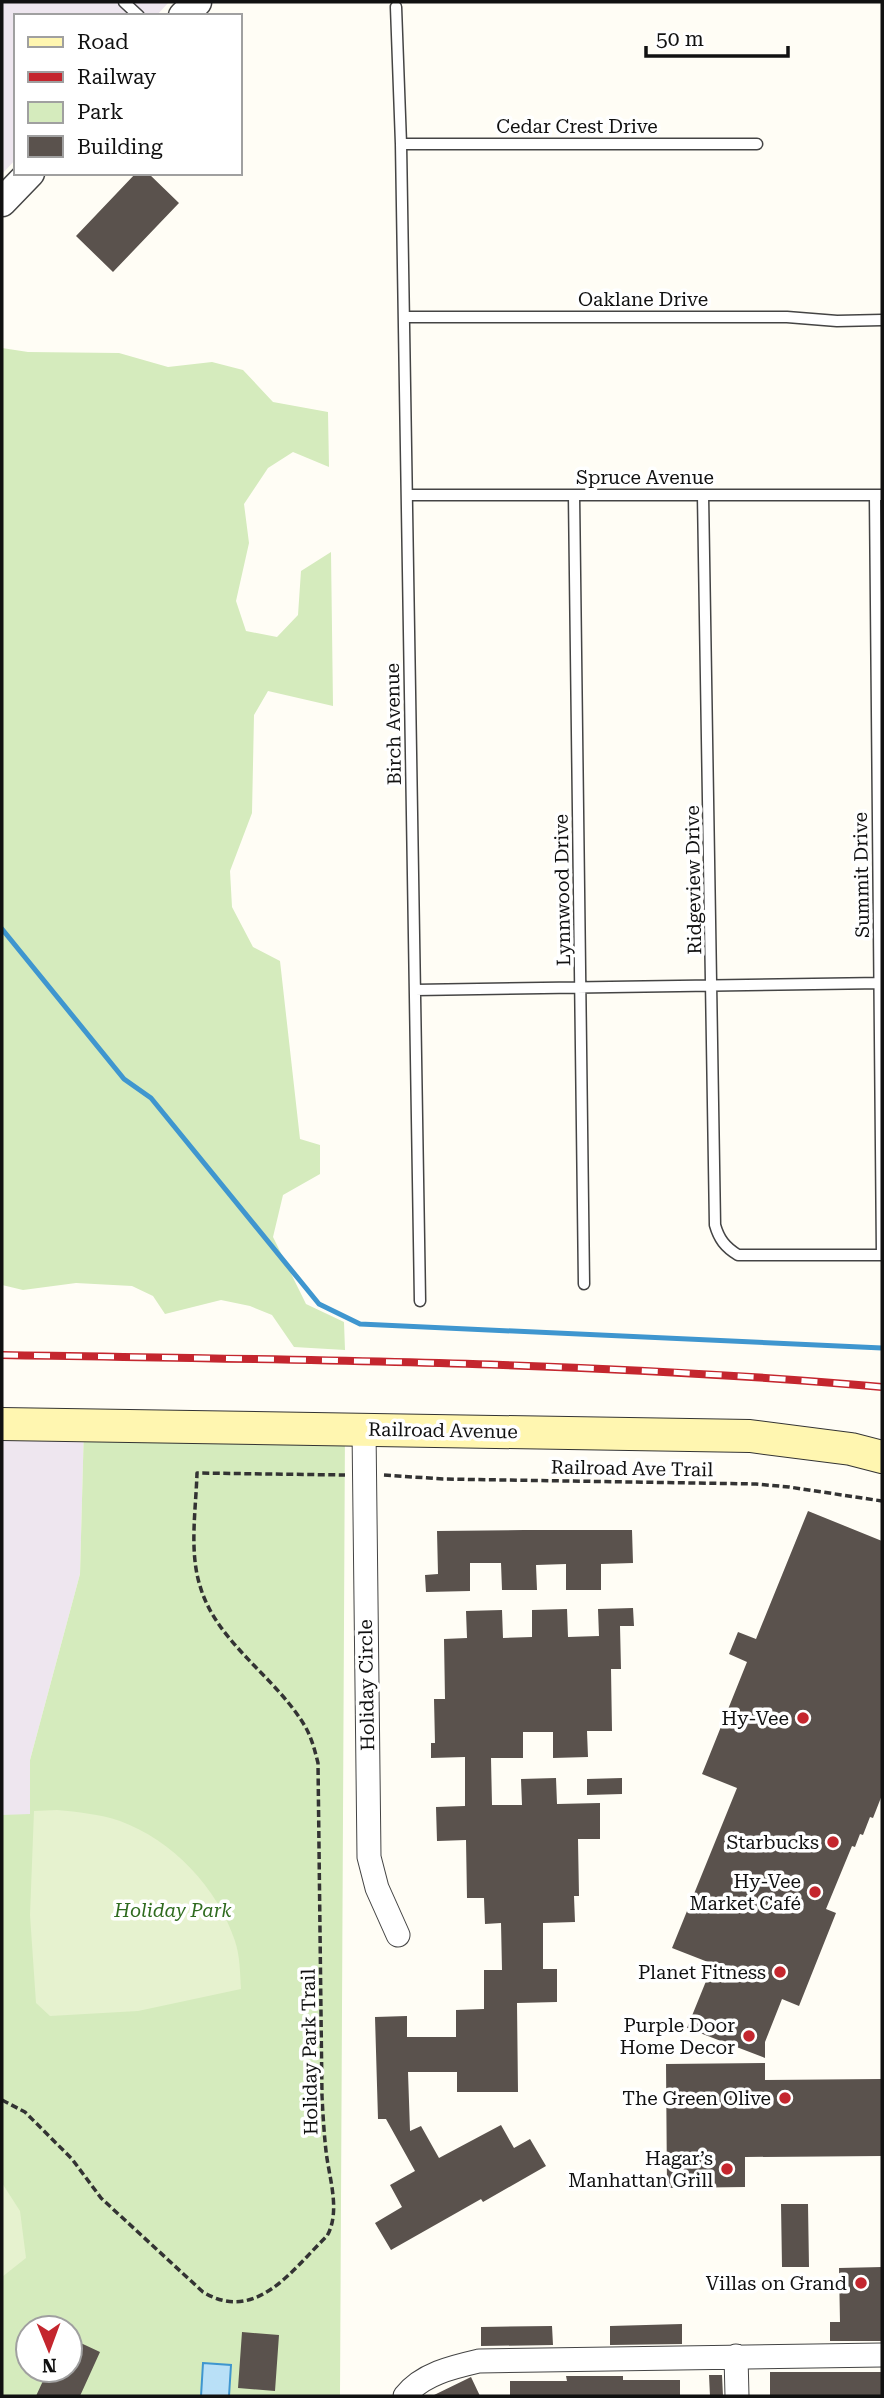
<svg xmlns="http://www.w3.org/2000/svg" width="884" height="2398" viewBox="0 0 884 2398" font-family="'Roboto Serif',serif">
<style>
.industrial{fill:#eee6ef}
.green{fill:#d5ebbd;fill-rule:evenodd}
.pitch{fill:#e6f2cf}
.water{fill:#b9e0f7;stroke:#3f96cf;stroke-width:2}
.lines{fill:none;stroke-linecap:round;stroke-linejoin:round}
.stream{stroke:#3f96cf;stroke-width:5}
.building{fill:#5a524d}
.service-casing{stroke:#444;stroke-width:13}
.minor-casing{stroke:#444;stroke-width:25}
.tertiary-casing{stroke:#444;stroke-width:31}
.secondary-casing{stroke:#333;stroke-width:34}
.path{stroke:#333;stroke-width:3.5;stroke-dasharray:7 3.5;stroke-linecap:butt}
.service{stroke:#fff;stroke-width:10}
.minor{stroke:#fff;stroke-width:23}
.tertiary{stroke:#fff;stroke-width:28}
.secondary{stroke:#fff6b0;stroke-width:32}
.rail-casing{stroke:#c4262e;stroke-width:8}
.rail{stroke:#fff;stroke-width:5;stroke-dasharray:16;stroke-linecap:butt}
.poi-dot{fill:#c4262e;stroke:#fff;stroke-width:2.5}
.labels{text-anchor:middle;stroke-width:7;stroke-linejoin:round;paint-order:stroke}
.street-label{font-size:19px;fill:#111;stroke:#fff}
.poi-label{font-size:19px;fill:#111;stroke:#fff;text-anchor:end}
.park-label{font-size:19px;font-style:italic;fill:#2f6b1f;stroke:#fff}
</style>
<rect width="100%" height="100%" fill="#fffdf5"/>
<path class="industrial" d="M 2,2 L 169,2 L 156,16 L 16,16 L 16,159 L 2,174 Z
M 2,1423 L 84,1425 L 80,1574 L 30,1760 L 30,1815 L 2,1815 Z"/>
<path class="green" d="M 2,348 L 28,352 L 119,353 L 168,367 L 212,362 L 243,370 L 273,402 L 328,412 L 329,467 L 293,452 L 268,468 L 244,504 L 249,543 L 236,601 L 246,631 L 277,637 L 298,615 L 301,571 L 331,552 L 333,706 L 268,691 L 254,715 L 252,813 L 230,871 L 232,907 L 253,947 L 280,961 L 300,1139 L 320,1145 L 320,1174 L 283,1195 L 273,1237 L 306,1304 L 344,1322 L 345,1350 L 294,1347 L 272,1315 L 250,1306 L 221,1300 L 165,1314 L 153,1296 L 132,1286 L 76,1283 L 23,1290 L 2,1285 Z
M 84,1425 L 345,1429 L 340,2396 L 2,2396 L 2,1815 L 30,1814 L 30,1760 L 80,1574 ZM 28,2328 L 70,2328 L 70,2370 L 28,2370 Z"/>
<path class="pitch" d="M 57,1810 C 78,1812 99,1814 120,1821 C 172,1840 218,1888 235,1941 C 240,1956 240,1972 241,1989 L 138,2011 L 50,2016 L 36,2003 L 30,1915 L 34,1811 Z
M 2,2183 L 20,2211 L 26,2258 L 2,2277 Z"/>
<path class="water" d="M 203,2363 L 231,2365 L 229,2396 L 201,2396 Z"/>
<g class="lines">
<path class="stream" d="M 2,929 L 124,1079 L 151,1098 L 319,1304 L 360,1324 L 882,1348"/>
</g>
<path class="building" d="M 136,173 L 148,173 L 179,203 L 113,272 L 76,236 Z
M 808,1511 L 882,1541 L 882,1795 L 873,1818 L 870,1817 L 863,1835 L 860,1834 L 855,1847 L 852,1846 L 826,1909 L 836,1913 L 799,2006 L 782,1999 L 765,2042 L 765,2058 L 687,2028 L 713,1964 L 672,1948 L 737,1788 L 702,1774 L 747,1662 L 729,1654 L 738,1632 L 756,1639 Z
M 524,1530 L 632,1530 L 633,1563 L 601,1564 L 601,1590 L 566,1590 L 566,1564 L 536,1565 L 537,1590 L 502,1590 L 501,1563 L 470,1563 L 470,1591 L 426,1592 L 425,1575 L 438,1574 L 437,1531 Z
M 633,1608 L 634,1626 L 620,1626 L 621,1669 L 611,1669 L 612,1731 L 587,1731 L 588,1757 L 553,1758 L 553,1732 L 523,1732 L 523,1758 L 491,1758 L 492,1805 L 522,1805 L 521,1779 L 556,1778 L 557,1804 L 600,1803 L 600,1839 L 578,1839 L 579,1896 L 574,1896 L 575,1922 L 543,1923 L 543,1969 L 557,1969 L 557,2002 L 517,2003 L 518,2092 L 457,2092 L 457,2072 L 408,2072 L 410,2131 L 421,2126 L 439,2158 L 501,2125 L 514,2148 L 530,2139 L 546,2166 L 483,2202 L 481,2199 L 391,2250 L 375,2223 L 402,2207 L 390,2185 L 415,2171 L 386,2119 L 378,2119 L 375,2017 L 407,2016 L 407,2037 L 456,2037 L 456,2010 L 484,2009 L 484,1970 L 502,1970 L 501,1923 L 485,1924 L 484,1898 L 467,1898 L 466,1840 L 437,1841 L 436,1807 L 465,1806 L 465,1757 L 431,1758 L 431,1743 L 435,1743 L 434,1699 L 445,1699 L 444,1639 L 467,1638 L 466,1611 L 502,1610 L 503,1638 L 532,1637 L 532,1610 L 567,1609 L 568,1637 L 599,1636 L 598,1609 Z
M 622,1778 L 622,1794 L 587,1795 L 587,1779 Z
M 765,2063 L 765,2080 L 882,2079 L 882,2156 L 745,2157 L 745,2187 L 667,2188 L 666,2064 Z
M 781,2204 L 808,2204 L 809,2267 L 782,2267 Z
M 882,2267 L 882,2341 L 830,2341 L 830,2322 L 840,2322 L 839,2268 Z
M 682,2324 L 682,2344 L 610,2345 L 610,2326 Z
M 552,2326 L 553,2345 L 481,2346 L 481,2327 Z
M 242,2332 L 279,2335 L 275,2391 L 238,2388 Z
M 70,2338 L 100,2352 L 80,2396 L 36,2396 L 48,2370 L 70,2370 Z
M 770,2372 L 882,2372 L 882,2396 L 770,2396 Z
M 709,2375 L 722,2375 L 723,2396 L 710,2396 Z
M 566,2376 L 623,2376 L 623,2380 L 680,2380 L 680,2396 L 510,2396 L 510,2381 L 567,2381 Z
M 471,2377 L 480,2396 L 432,2396 Z"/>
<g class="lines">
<defs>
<path id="service" d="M 124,2 L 139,16
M 396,7 L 401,144
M 404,317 L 787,317 L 837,321 L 882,320
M 407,495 L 882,495
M 574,495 L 584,1284
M 703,495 L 715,1225 C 719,1239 725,1247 738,1255 L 882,1255 L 875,495
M 415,990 L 882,983
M 420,1301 L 401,144 L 757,144"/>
<path id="minor" d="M 364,1429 L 369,1857 L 377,1888 L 398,1935
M 736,2356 L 737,2396
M 405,2396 C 422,2374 453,2367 479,2361 L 882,2355"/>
<path id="tertiary" d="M 183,16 L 197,2
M 2,202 L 30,173"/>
<path id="secondary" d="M 2,1424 L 750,1436 L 851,1449 L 882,1457"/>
</defs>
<use href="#service" class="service-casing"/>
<use href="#minor" class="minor-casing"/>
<use href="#tertiary" class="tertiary-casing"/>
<use href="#secondary" class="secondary-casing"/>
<path class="path" d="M 384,1475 L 443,1479 L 756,1484 L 789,1487 L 882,1501
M 2,2100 L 25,2112 L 72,2159 L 101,2198 L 203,2292 C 256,2324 292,2270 327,2236 C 341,2211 329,2178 326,2151 C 324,2133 323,2115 322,2097 L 318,1763 C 315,1751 312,1739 306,1728 C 277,1677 217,1644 200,1586 C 189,1551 196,1509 197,1473 L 345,1475"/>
<use href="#service" class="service"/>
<use href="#minor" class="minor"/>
<use href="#tertiary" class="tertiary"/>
<use href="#secondary" class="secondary"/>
<defs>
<path id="rail" d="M 2,1355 C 296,1360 589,1361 882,1387"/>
</defs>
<use href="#rail" class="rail-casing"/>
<use href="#rail" class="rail"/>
</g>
<g class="poi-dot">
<circle cx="803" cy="1718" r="7"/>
<circle cx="833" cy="1842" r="7"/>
<circle cx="815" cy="1892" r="7"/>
<circle cx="780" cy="1972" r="7"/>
<circle cx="749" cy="2036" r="7"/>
<circle cx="785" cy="2098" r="7"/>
<circle cx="727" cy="2169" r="7"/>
<circle cx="861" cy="2283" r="7"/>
</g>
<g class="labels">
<g class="street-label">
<text x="577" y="133">Cedar Crest Drive</text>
<text x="643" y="306">Oaklane Drive</text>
<text x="645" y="484">Spruce Avenue</text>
<text transform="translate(393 724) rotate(-91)" y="7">Birch Avenue</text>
<text transform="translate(861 875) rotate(-91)" y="7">Summit Drive</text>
<text transform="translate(693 880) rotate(-91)" y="7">Ridgeview Drive</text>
<text transform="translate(562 890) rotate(-91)" y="7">Lynnwood Drive</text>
<text transform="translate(443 1430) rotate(1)" y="7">Railroad Avenue</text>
<text transform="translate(632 1468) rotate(1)" y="7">Railroad Ave Trail</text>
<text transform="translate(366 1685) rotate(-91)" y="7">Holiday Circle</text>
<text transform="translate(309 2052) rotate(-91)" y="7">Holiday Park Trail</text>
</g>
<g class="poi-label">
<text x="789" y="1725">Hy-Vee</text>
<text x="819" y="1849">Starbucks</text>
<text x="801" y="1888">Hy-Vee<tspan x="801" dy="22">Market Café</tspan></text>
<text x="766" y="1979">Planet Fitness</text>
<text x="735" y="2032">Purple Door<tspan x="735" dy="22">Home Decor</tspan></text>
<text x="771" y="2105">The Green Olive</text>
<text x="713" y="2165">Hagar’s<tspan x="713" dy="22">Manhattan Grill</tspan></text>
<text x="847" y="2290">Villas on Grand</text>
</g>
<g class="park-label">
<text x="173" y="1917">Holiday Park</text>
</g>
</g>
<rect width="884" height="2398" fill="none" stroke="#111111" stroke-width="7"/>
<rect x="14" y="14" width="228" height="161" fill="#ffffff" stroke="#a0a0a0" stroke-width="2"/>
<rect x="28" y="37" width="35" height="10" fill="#fff6b0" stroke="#a0a0a0" stroke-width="2"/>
<text x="77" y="49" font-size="21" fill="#111111">Road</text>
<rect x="28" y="72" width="35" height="10" fill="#c4262e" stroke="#a0a0a0" stroke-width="2"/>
<text x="77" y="84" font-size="21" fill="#111111">Railway</text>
<rect x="28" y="102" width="35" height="21" fill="#d5ebbd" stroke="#a0a0a0" stroke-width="2"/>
<text x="77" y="119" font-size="21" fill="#111111">Park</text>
<rect x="28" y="136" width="35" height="21" fill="#5a524d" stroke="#a0a0a0" stroke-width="2"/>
<text x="77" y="154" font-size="21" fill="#111111">Building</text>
<g transform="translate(49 2349) rotate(179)"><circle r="33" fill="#ffffff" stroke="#a0a0a0" stroke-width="2"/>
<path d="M0-5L12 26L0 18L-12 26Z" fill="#c4262e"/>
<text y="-10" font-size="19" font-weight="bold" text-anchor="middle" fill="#111111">N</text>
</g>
<path d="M646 46v10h142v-10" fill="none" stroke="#111111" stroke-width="3.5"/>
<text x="656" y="46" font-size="21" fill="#111111" stroke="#ffffff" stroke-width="5" paint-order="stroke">50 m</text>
</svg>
